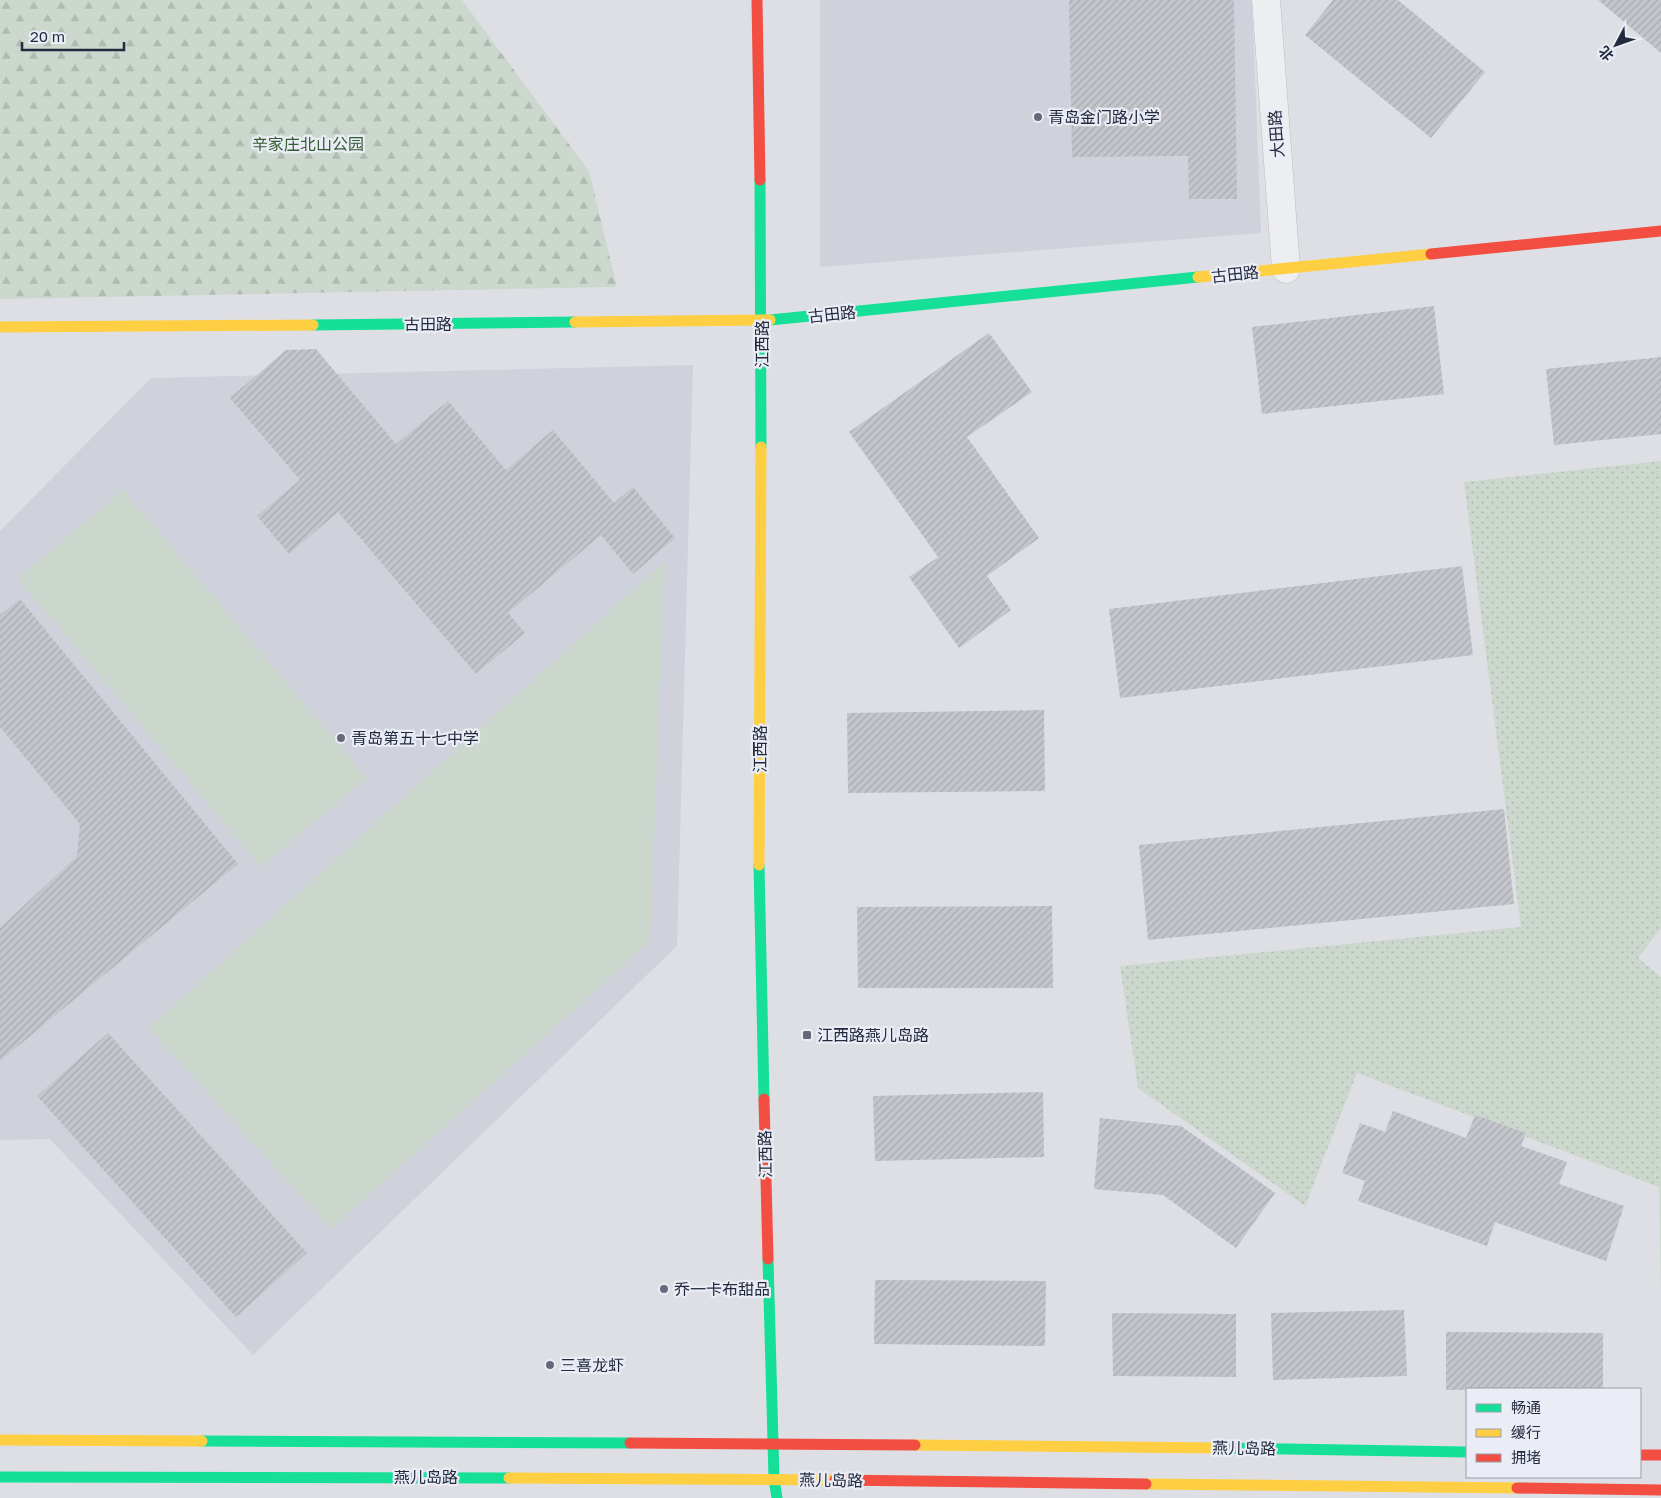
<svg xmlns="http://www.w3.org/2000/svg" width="1661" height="1498" viewBox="0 0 1661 1498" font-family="'Golos Text','Noto Sans SC',sans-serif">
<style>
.built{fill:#cfd2db}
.grass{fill:url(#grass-dots)}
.forest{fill:url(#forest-firs)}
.garden{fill:#ccd8cd}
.building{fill:url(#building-hatch)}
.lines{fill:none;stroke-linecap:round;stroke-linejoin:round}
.street-casing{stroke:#bcbdc2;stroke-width:29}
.street{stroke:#edeef1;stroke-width:28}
.fast{stroke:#16e098;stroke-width:11}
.slow{stroke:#ffcf43;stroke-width:11}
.jam{stroke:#f24e42;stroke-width:11}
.poi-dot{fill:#656978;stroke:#eaedf5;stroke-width:2}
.labels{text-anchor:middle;stroke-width:4.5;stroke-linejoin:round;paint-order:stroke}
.poi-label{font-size:16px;fill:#242a3e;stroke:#eaedf5;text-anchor:start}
.street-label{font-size:16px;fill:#242a3e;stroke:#eaedf5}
.park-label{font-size:16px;fill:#335b30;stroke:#eaedf5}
</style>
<defs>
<pattern id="grass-dots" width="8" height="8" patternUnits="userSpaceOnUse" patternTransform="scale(1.25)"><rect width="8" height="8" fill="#ccd8cd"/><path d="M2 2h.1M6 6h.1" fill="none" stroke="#afbab1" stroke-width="1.8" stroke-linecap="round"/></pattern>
<pattern id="forest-firs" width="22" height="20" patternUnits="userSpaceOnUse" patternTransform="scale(1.25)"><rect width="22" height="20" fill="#ccd8cd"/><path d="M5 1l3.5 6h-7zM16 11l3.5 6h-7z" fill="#afbab1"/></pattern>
<pattern id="building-hatch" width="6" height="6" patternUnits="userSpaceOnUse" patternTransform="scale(1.25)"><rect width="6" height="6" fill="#c4c6cb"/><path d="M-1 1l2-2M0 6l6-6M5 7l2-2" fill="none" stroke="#a8aaaf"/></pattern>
</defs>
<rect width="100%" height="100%" fill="#dedfe4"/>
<path class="built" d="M 820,0 L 1252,0 L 1261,233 L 820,267 Z
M 693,365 L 677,946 L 253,1355 L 50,1139 L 0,1140 L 0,531 L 151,378 Z"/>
<path class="grass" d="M 1661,461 L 1661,928 L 1638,958 L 1661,977 L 1661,1294 L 1659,1187 L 1357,1073 L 1305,1206 L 1138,1088 L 1120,966 L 1521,927 L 1464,482 Z"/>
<path class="forest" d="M 0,0 L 462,0 L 589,171 L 617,287 L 0,299 Z"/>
<path class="garden" d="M 123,490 L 367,778 L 261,867 L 18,579 Z
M 665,561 L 650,941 L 331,1229 L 149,1028 Z"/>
<path class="building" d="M 1069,0 L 1234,0 L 1237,199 L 1189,199 L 1188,156 L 1072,157 Z
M 1333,0 L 1398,0 L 1485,72 L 1431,138 L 1305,35 Z
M 1598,0 L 1661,0 L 1661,53 Z
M 1434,306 L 1444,394 L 1262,414 L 1252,327 Z
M 989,333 L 1032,392 L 967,437 L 1039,538 L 987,576 L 1011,610 L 959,648 L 909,577 L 938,557 L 849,432 Z
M 316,349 L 396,444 L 448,401 L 506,470 L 553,430 L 614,503 L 633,487 L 675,538 L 633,574 L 601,535 L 508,613 L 525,633 L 476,674 L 338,512 L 289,554 L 257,516 L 300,480 L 230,398 L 286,350 Z
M 1661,357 L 1661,434 L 1554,445 L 1546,369 Z
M 1462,566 L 1473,655 L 1120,698 L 1109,609 Z
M 20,599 L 238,864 L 0,1061 L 0,928 L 77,856 L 80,824 L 0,727 L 0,615 Z
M 1044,710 L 1045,791 L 848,793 L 847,713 Z
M 1504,809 L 1514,904 L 1148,940 L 1139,845 Z
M 1052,906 L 1053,988 L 858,988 L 857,907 Z
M 108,1033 L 307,1253 L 236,1317 L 37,1096 Z
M 1043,1092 L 1044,1157 L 875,1161 L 873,1096 Z
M 1393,1111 L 1466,1138 L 1475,1115 L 1526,1133 L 1521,1146 L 1567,1162 L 1559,1184 L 1624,1206 L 1606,1261 L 1495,1222 L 1487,1246 L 1358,1201 L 1365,1181 L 1342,1173 L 1360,1123 L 1385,1132 Z
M 1100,1118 L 1181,1126 L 1275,1193 L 1236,1248 L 1163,1195 L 1094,1189 Z
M 875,1280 L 1046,1281 L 1045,1346 L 874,1344 Z
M 1404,1310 L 1407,1376 L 1273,1380 L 1271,1313 Z
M 1112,1313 L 1236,1314 L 1236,1377 L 1113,1376 Z
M 1446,1332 L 1603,1333 L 1603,1389 L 1446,1390 Z"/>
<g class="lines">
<defs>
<path id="street" d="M 1266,0 L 1286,269"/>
</defs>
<use href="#street" class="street-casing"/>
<use href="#street" class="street"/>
<path class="fast" d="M 760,180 L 761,447
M 770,320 L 1198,277
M 313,325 L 575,322
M 759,865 L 764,1099
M 768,1259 L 774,1479 L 777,1498
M 202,1441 L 630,1443
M 1222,1448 L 1467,1452
M 0,1477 L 509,1478"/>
<path class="slow" d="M 1198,277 L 1431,254
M 575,322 L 770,320
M 0,327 L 313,325
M 759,865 L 761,447
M 0,1440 L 202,1441
M 915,1445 L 1222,1448
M 509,1478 L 835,1480
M 1146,1484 L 1517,1488"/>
<path class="jam" d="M 757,0 L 760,180
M 1431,254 L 1661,231
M 764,1099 L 768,1259
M 630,1443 L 915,1445
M 1640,1455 L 1661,1455
M 835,1480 L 1146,1484
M 1517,1488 L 1661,1490"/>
</g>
<g class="poi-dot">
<circle cx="1038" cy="117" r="5"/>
<circle cx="341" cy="738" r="5"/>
<rect x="802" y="1030" width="10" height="10" rx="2.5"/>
<circle cx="664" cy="1289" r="5"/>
<circle cx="550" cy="1365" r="5"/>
</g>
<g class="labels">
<g class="poi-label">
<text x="1048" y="123">青岛金门路小学</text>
<text x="351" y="744">青岛第五十七中学</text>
<text x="817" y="1041">江西路燕儿岛路</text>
<text x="674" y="1295">乔一卡布甜品</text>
<text x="560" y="1371">三喜龙虾</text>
</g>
<g class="street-label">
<text transform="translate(1276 134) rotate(-94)" y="6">大田路</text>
<text transform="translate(1235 274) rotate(-6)" y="6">古田路</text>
<text transform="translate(832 314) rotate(-6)" y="6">古田路</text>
<text x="428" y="330">古田路</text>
<text transform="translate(762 344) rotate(-90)" y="6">江西路</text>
<text transform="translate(760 749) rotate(-90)" y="6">江西路</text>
<text transform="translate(765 1154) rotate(-91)" y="6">江西路</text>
<text transform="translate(1244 1448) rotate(1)" y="6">燕儿岛路</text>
<text x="426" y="1483">燕儿岛路</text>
<text transform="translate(831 1480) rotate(1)" y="6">燕儿岛路</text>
</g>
<g class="park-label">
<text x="308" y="150">辛家庄北山公园</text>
</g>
</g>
<rect x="1466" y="1388" width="175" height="90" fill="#eaedf5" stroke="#9b9fac"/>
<rect x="1476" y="1404" width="25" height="8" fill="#16e098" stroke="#9b9fac"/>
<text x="1511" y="1413" font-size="15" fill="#242a3e">畅通</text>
<rect x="1476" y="1429" width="25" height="8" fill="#ffcf43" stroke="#9b9fac"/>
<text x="1511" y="1438" font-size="15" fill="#242a3e">缓行</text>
<rect x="1476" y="1454" width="25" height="8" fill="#f24e42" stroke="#9b9fac"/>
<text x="1511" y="1463" font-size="15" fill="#242a3e">拥堵</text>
<g transform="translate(1616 45) rotate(229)" stroke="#eaedf5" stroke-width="4" paint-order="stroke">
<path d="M0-4L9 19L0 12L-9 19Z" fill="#242a3e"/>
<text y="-8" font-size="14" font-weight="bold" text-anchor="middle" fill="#242a3e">北</text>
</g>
<path d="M22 42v8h102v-8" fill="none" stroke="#242a3e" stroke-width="2.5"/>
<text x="30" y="42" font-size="15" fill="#242a3e" stroke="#eaedf5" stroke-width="4" paint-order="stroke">20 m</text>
</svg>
